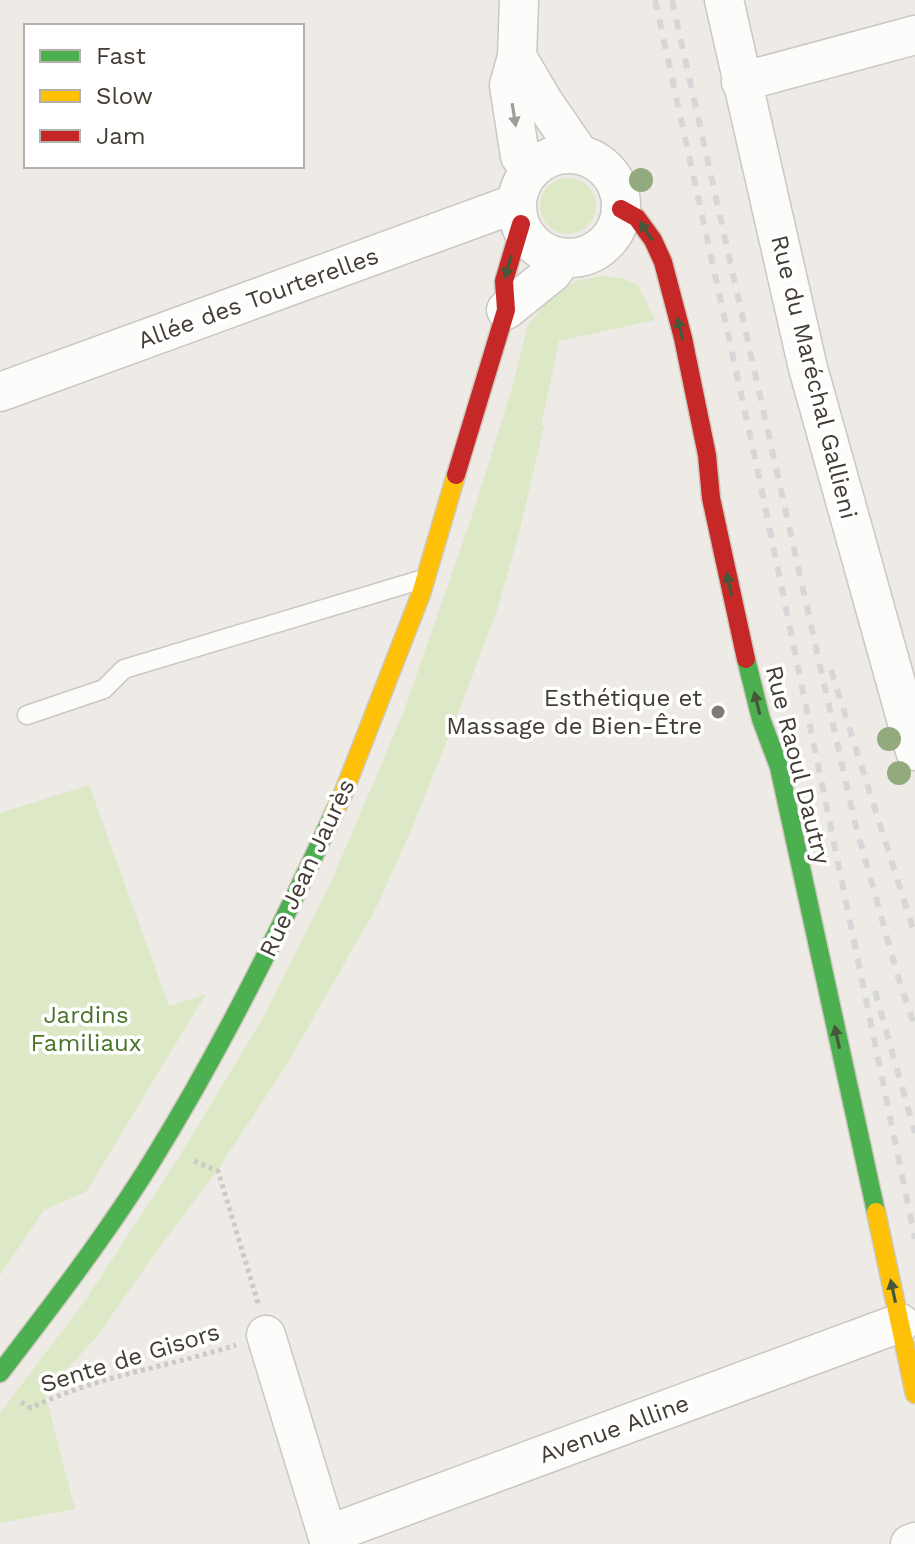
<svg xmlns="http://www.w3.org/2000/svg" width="915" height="1544" viewBox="0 0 915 1544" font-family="'Work Sans',sans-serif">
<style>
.green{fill:#dde8c6}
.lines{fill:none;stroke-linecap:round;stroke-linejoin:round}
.lane-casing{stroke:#cbc7c2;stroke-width:21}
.street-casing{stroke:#cbc7c2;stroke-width:41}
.fast-casing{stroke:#cec8bd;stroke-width:21}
.slow-casing{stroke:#cec8bd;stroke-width:21}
.jam-casing{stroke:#cec8bd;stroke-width:21}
.path{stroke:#cccac5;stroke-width:5;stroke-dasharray:4 4;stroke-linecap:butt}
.lane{stroke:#fcfcfb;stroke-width:18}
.street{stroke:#fcfcfb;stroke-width:38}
.fast{stroke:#4caf50;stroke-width:18}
.slow{stroke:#ffc107;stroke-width:18}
.jam{stroke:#c62828;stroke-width:18}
.rail{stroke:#d8d7d7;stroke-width:6;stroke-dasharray:10 10;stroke-linecap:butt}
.tree{fill:#93aa7e}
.oneway{fill:#a09c97}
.oneway2{fill:#45593a}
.poi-dot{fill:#7f7972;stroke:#fff;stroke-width:3}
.labels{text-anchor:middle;stroke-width:7;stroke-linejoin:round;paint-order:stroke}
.street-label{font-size:24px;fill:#433c33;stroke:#fff}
.poi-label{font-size:24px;fill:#433c33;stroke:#fff;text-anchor:end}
.park-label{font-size:24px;fill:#497428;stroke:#fff}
</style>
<rect width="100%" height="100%" fill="#eeebe6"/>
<path class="green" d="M540 206a28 28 0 1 1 56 0a28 28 0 1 1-56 0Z
M 601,276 L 621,278 L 638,285 L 655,320 L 559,341 L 541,426 L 544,426 L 519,534 L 497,610 L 456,719 L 410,833 L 376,908 L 286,1066 L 220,1166 L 156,1252 L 98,1335 L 45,1394 L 75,1509 L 0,1523 L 0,1413 L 87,1298 L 177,1160 L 260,1023 L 332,880 L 404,711 L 472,516 L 511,391 L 528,325 L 554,293 L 577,281 Z
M 89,785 L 169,1006 L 206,994 L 86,1192 L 44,1210 L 0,1275 L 0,813 Z"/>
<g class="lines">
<defs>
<path id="lane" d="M 27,715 L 104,689 L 124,669 L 423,579"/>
<path id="street" d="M 519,0 L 517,57 L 509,85 L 520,156 L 530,172
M 724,0 L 808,368 L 915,751
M 517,57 L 543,101 L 580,155
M 741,82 L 915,35
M517 206a52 52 0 1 1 104 0a52 52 0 1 1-104 0Z
M 506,310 L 552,273 L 563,258
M 0,392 L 517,203
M 266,1335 L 330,1544
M 327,1535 L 900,1323
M 910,1544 L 915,1542"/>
<path id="fast" d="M 746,659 L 761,719 L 779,767 L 876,1212
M 0,1373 C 53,1304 106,1235 152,1161 C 220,1051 278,935 332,817"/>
<path id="slow" d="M 332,817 L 343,794 L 421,594 L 456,475
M 876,1212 L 915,1394"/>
<path id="jam" d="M 621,209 L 637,218 L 653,240 L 663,262 L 683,338 L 707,455 L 711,498 L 746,659
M 456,475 L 506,310 L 504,281 L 521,224"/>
</defs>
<use href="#lane" class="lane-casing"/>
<use href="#street" class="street-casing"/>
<use href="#fast" class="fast-casing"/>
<use href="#slow" class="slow-casing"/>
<use href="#jam" class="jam-casing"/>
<path class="path" d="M 194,1161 L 218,1171 L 259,1306
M 21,1402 L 31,1408 C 96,1376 168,1367 236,1345"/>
<use href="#lane" class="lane"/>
<use href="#street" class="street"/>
<use href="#fast" class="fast"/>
<use href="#slow" class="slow"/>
<use href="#jam" class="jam"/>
<path class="rail" d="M 655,0 L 757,467 L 915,1239
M 672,0 L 855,823 L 897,973 L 915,1028
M 831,670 L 915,935
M 875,991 L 915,1133"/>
</g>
<g class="tree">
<circle cx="641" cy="180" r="12"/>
<circle cx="889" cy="739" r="12"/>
<circle cx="899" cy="773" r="12"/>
</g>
<defs><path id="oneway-solid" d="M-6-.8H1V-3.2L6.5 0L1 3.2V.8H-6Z" transform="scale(2)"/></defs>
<use class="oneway" href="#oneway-solid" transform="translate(514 115) rotate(81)"/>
<g class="oneway2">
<use href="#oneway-solid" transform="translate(646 231) rotate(-124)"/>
<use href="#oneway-solid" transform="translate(508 267) rotate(106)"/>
<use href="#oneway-solid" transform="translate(680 329) rotate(-104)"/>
<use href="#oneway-solid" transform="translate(729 584) rotate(-102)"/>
<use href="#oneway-solid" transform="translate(757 703) rotate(-104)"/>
<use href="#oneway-solid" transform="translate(837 1037) rotate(-102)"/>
<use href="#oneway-solid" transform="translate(893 1291) rotate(-102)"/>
</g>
<circle class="poi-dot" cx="718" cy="712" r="8"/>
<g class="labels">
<g class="street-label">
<text transform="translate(258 298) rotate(-20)" y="8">Allée des Tourterelles</text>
<text transform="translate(814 377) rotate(76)" y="8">Rue du Maréchal Gallieni</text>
<text transform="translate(798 765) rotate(76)" y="8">Rue Raoul Dautry</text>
<text transform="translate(307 868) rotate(-65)" y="8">Rue Jean Jaurès</text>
<text transform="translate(130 1358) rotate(-17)" y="8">Sente de Gisors</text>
<text transform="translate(614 1429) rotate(-20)" y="8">Avenue Alline</text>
</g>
<g class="poi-label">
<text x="702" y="706">Esthétique et<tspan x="702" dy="28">Massage de Bien-Être</tspan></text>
</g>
<g class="park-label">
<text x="86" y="1023">Jardins<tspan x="86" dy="28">Familiaux</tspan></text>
</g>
</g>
<rect x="24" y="24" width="280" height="144" fill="#ffffff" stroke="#b4b1ad" stroke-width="2"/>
<rect x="40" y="50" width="40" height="12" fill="#4caf50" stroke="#b4b1ad" stroke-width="2"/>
<text x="96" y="64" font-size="24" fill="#433c33">Fast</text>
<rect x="40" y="90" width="40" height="12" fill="#ffc107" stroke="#b4b1ad" stroke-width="2"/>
<text x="96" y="104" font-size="24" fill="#433c33">Slow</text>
<rect x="40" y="130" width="40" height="12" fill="#c62828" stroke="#b4b1ad" stroke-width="2"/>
<text x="96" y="144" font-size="24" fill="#433c33">Jam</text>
</svg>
